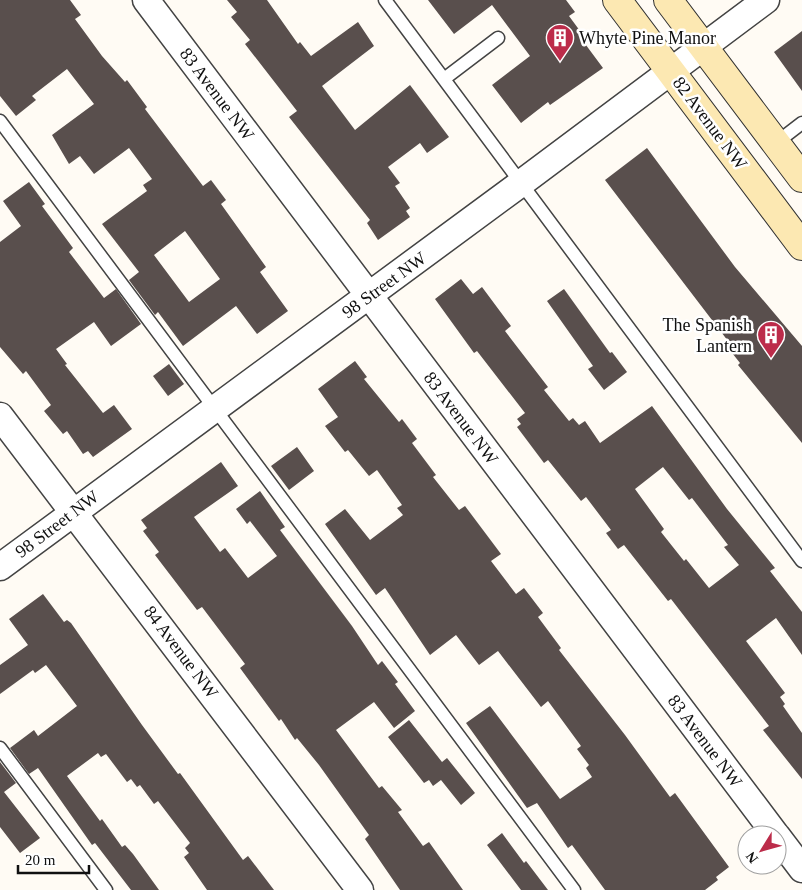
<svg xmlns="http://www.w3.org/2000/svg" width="802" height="890" viewBox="0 0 802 890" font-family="'Times New Roman',serif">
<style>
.building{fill:#594f4d;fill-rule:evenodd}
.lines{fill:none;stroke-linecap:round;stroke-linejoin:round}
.lane-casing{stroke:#434343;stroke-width:15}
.street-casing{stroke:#434343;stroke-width:29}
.secondary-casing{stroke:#323232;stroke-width:30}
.lane{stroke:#fff;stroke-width:12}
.street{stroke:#fff;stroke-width:26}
.secondary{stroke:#fce8b2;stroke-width:28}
.labels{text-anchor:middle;stroke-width:5;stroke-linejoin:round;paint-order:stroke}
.poi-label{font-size:18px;fill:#101010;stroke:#fff;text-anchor:start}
.street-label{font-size:18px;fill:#101010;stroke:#fff}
</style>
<rect width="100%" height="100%" fill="#fffbf4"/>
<path class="building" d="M 0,0 L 70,0 L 81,15 L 75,19 L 102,56 L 125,82 L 127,80 L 147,107 L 145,109 L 203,186 L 211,180 L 226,200 L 221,204 L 266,267 L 260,272 L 288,311 L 257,334 L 236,306 L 183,346 L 158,312 L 155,315 L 129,280 L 139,272 L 102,224 L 147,191 L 143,185 L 152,179 L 129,148 L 94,174 L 80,156 L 69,164 L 52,135 L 94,104 L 67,69 L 32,96 L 36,100 L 16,116 L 0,96 ZM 185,231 L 220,279 L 189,302 L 154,255 Z
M 227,0 L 267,0 L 298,44 L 300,42 L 311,56 L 358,22 L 374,46 L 322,86 L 355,130 L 410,85 L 449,137 L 427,153 L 420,143 L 388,167 L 400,183 L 395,186 L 410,208 L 406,211 L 410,217 L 378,240 L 367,223 L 370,220 L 289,117 L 297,111 L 245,44 L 250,40 L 231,17 L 237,12 Z
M 428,0 L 566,0 L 575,12 L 569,16 L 583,35 L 580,37 L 603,68 L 550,105 L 548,102 L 521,123 L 492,85 L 530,56 L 492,5 L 454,34 Z
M 802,31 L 802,91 L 774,52 Z
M 647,148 L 735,267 L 802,346 L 802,443 L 738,365 L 740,363 L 725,344 L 728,341 L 605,180 Z
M 29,182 L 45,204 L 42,206 L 73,248 L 69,252 L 104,298 L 116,289 L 141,324 L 111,346 L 94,322 L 56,349 L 67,364 L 65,365 L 103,413 L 114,405 L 132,429 L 93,457 L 88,451 L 83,454 L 67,431 L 63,434 L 44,411 L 51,405 L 26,371 L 23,374 L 0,347 L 0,242 L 21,226 L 3,201 Z
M 461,279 L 473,294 L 482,287 L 511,326 L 505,331 L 548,387 L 544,390 L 569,421 L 573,418 L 579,425 L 585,421 L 600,443 L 652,406 L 727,509 L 775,568 L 770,571 L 802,612 L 802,655 L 776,618 L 746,641 L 785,693 L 780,697 L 785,704 L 783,706 L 802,733 L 802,779 L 763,730 L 769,726 L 671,599 L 668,601 L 624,545 L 618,549 L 606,533 L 611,530 L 586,497 L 581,501 L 548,460 L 544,463 L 517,427 L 521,424 L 517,419 L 525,413 L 477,351 L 474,353 L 435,299 ZM 663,467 L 689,500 L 692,498 L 728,545 L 724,547 L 739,565 L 709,588 L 686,559 L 684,561 L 661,532 L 664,529 L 635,489 Z
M 564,289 L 610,353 L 612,352 L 627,372 L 604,390 L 588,369 L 593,366 L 547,301 Z
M 355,361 L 367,377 L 364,379 L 399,422 L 402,419 L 417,439 L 412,443 L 436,475 L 433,477 L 459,510 L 465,506 L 501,554 L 491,561 L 516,594 L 524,588 L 543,613 L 538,617 L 561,648 L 559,650 L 625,735 L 670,797 L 675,793 L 729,867 L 716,877 L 718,880 L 705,890 L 605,890 L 572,845 L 568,848 L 537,803 L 527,808 L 466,723 L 490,706 L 560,799 L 592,777 L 586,768 L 589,765 L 577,749 L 581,746 L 548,701 L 541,707 L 498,651 L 479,665 L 456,635 L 430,655 L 385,588 L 376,595 L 325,524 L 345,509 L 370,540 L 403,515 L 397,508 L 402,505 L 377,470 L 369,476 L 348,450 L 345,452 L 325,426 L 338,417 L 318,389 Z
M 169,364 L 184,384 L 168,396 L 153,376 Z
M 297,447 L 314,471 L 289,490 L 271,466 Z
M 221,462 L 238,486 L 194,517 L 220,552 L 225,548 L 248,578 L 277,556 L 250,521 L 247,524 L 236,509 L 260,491 L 285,527 L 280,530 L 352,626 L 378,665 L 382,661 L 398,682 L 395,684 L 415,711 L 394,728 L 374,702 L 336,730 L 379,788 L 382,786 L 402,810 L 398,812 L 423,846 L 429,842 L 463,890 L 400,890 L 365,839 L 369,835 L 319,765 L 297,738 L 295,740 L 281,719 L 279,721 L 240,668 L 245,664 L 202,607 L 197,610 L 155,555 L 159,552 L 143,531 L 147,528 L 141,520 Z
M 43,594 L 64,622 L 67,620 L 71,623 L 142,725 L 178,774 L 180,773 L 243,860 L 248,856 L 274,890 L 207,890 L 184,857 L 189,853 L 185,848 L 190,843 L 158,801 L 154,804 L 140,785 L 137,787 L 131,779 L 127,782 L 106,754 L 101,757 L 98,753 L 67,776 L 100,821 L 102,819 L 122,847 L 125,845 L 133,854 L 159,890 L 131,890 L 95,843 L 92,845 L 38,768 L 29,774 L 10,748 L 34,730 L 38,736 L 77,706 L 46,665 L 35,673 L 33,670 L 0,694 L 0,665 L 28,645 L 9,619 Z
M 409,720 L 442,762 L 447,758 L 475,793 L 461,805 L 441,780 L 433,786 L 429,780 L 424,783 L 388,737 Z
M 0,762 L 16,783 L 4,792 L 40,838 L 20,853 L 0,827 Z
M 502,833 L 524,863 L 526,861 L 548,890 L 521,890 L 487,845 Z"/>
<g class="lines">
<defs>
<path id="lane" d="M 385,0 L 802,561
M 444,79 L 498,38
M 0,121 L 574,890
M 776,143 L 802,123
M 0,748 L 106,890"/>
<path id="street" d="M 146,0 L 776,835
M 0,416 L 360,890
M 0,567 L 520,184 L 766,0
M 777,836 L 802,869"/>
<path id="secondary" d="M 617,0 L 802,246
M 668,0 L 802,178"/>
</defs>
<use href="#lane" class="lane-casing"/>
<use href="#street" class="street-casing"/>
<use href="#secondary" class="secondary-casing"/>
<use href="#lane" class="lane"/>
<use href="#street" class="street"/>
<use href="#secondary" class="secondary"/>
</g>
<defs>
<symbol id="building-pin" viewBox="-11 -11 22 30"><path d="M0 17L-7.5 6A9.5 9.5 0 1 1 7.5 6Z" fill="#bc2c4a" stroke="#fff"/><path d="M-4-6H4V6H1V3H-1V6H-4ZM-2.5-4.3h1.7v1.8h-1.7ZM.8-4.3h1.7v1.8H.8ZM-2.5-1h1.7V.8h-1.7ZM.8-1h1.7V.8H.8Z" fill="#fff"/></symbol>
</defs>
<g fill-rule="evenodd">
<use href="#building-pin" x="544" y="22" width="32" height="43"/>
<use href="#building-pin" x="755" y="319" width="32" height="43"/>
</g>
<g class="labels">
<g class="poi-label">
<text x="579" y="44">Whyte Pine Manor</text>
<text x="752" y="331" text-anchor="end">The Spanish<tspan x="752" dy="21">Lantern</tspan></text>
</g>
<g class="street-label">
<text transform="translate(217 94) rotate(53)" y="6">83 Avenue NW</text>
<text transform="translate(710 123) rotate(53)" y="6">82 Avenue NW</text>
<text transform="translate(384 285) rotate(-36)" y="6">98 Street NW</text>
<text transform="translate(461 418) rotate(53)" y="6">83 Avenue NW</text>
<text transform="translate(57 524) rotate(-37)" y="6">98 Street NW</text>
<text transform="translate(181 652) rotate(53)" y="6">84 Avenue NW</text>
<text transform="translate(705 741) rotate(53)" y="6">83 Avenue NW</text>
</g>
</g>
<g transform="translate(762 850) rotate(233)"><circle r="24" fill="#ffffff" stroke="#9f9f9f"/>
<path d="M0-4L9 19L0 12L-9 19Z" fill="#bc2c4a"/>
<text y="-8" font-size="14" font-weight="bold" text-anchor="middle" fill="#101010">N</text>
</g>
<path d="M18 865v8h71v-8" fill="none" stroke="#101010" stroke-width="2.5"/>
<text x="25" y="865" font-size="15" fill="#101010" stroke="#ffffff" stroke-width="4" paint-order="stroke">20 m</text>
</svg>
